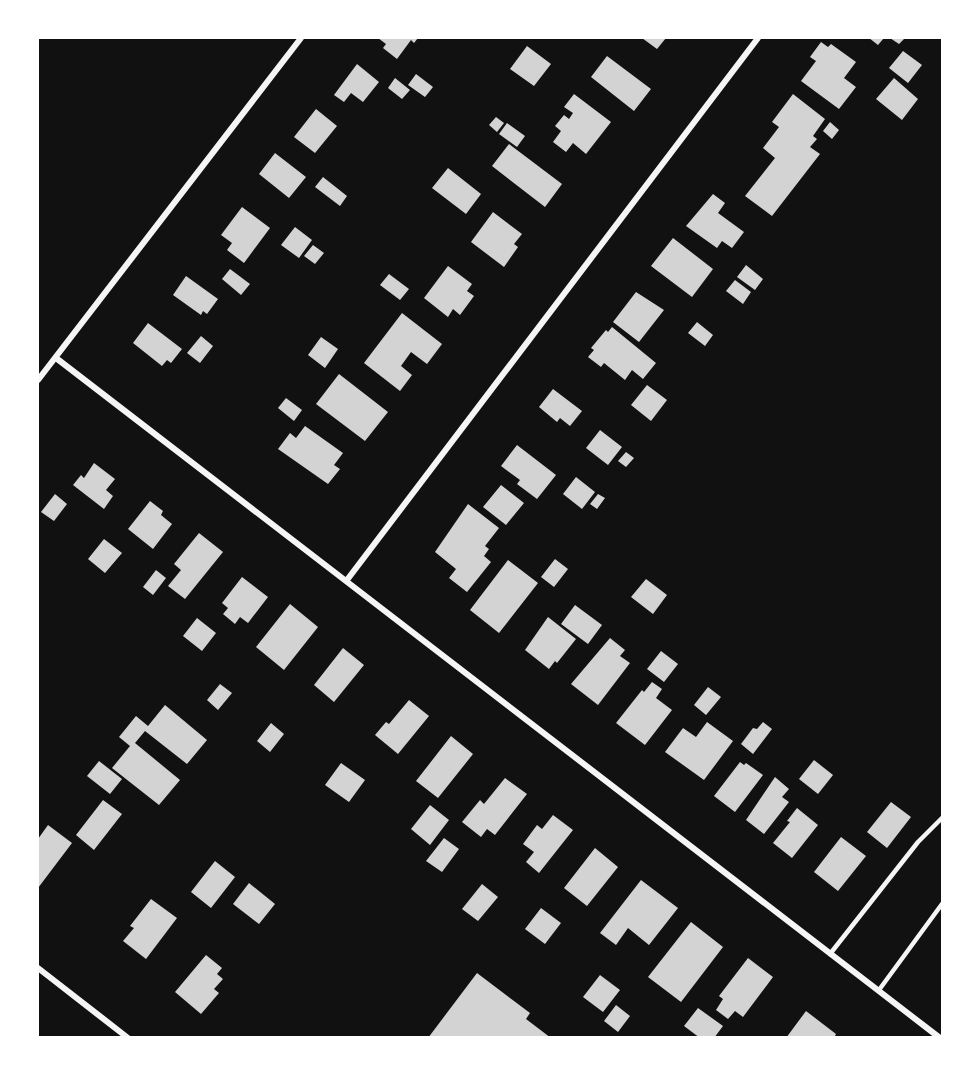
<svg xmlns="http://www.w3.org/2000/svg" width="980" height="1075" viewBox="0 0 980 1075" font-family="'PT Serif',serif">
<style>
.building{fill:#d3d3d3}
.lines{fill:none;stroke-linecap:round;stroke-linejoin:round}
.service{stroke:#f5f5f5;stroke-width:4.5}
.minor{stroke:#f5f5f5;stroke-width:6}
</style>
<rect width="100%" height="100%" fill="#111"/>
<path class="building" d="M 378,38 L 418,38 L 414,43 L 411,40 L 397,59 L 383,48 L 386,44 Z
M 642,38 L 666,38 L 657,49 Z
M 869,38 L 884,38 L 878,45 Z
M 890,38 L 905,38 L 899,44 Z
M 821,42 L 828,47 L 831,44 L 856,62 L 844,78 L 856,87 L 839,109 L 801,81 L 816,61 L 810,57 Z
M 527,46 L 551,64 L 534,86 L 510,69 Z
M 903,51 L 922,65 L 908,83 L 889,68 Z
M 607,56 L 651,89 L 634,111 L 591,77 Z
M 357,64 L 379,82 L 363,102 L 351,93 L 344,102 L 334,95 Z
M 416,74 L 433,87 L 425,97 L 408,85 Z
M 395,78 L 410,90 L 402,99 L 388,88 Z
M 894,78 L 918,99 L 902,120 L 876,99 Z
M 574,94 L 611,122 L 586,154 L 573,143 L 566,152 L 553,142 L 561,131 L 555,126 L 564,115 L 569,119 L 573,113 L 564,107 Z
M 793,94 L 825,119 L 813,136 L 817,139 L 810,147 L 820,154 L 772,216 L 745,196 L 775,158 L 763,148 L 779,127 L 772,122 Z
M 316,109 L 337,126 L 315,153 L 294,137 Z
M 496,117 L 504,123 L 497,132 L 489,125 Z
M 830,122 L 839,130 L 832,139 L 823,131 Z
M 507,123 L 525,136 L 517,147 L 499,134 Z
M 509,144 L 562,184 L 545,207 L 492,166 Z
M 275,153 L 306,177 L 289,198 L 259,174 Z
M 448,168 L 481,194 L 466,214 L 432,188 Z
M 323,177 L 347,196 L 340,206 L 315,187 Z
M 713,194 L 725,203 L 718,213 L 744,232 L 732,248 L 722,241 L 717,248 L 686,226 Z
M 242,207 L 270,228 L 244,263 L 227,250 L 232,243 L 221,235 Z
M 493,212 L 522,234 L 514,244 L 518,247 L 504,267 L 471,242 Z
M 295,227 L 312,240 L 299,258 L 281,245 Z
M 673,238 L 713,269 L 692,297 L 651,266 Z
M 313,245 L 324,253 L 315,264 L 304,256 Z
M 746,265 L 763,279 L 755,290 L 737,277 Z
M 448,266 L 472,284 L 467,291 L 474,296 L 460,315 L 453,309 L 448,317 L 424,298 Z
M 230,269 L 250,284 L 241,295 L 222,279 Z
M 389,274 L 409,289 L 400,300 L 380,285 Z
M 186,276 L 218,299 L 207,314 L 203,311 L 201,315 L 173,295 Z
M 735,280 L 751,292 L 743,304 L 726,291 Z
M 636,292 L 664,310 L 639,342 L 613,322 Z
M 402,313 L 442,344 L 427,364 L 411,352 L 401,366 L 412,375 L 400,391 L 364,363 Z
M 697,322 L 713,335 L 705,346 L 688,333 Z
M 148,323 L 182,349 L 171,363 L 167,360 L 162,366 L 133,343 Z
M 612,327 L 656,363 L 643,379 L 632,370 L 625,380 L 604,363 L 601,367 L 588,357 L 594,350 L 591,348 L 606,330 L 608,332 Z
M 201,336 L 213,346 L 200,363 L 187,353 Z
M 321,337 L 338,349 L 325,368 L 308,355 Z
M 339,374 L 388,412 L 365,441 L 316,404 Z
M 647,385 L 667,400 L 651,421 L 631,405 Z
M 553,389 L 582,411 L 570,426 L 560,418 L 557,422 L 539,407 Z
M 286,398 L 302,410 L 294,421 L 278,408 Z
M 305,426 L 343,453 L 334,465 L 340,469 L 328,484 L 278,449 L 290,433 L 296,438 Z
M 600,430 L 622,447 L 608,465 L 586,448 Z
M 517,445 L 556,475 L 537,499 L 517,484 L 520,480 L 501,466 Z
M 626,452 L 634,458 L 626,467 L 618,461 Z
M 94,463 L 115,479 L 106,490 L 113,496 L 104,509 L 73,485 L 81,475 L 84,478 Z
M 576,477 L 595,492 L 582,509 L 563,494 Z
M 501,485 L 524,503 L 506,525 L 483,507 Z
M 55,494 L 67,504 L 54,521 L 41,512 Z
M 598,494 L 605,498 L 597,509 L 590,504 Z
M 150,501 L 163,511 L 161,515 L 172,524 L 153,549 L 128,529 Z
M 468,504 L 499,528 L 485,546 L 489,549 L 484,556 L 491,562 L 467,592 L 449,578 L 456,569 L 435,552 Z
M 199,533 L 223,552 L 185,599 L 168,586 L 181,570 L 174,564 Z
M 104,539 L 122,553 L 105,573 L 88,559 Z
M 555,559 L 568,569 L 554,587 L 541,577 Z
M 508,560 L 538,583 L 499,633 L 470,610 Z
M 156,570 L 166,578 L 153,595 L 143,587 Z
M 242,577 L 268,597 L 248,623 L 240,617 L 235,624 L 223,614 L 228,608 L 222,603 Z
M 646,579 L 667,595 L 653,614 L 631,597 Z
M 290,604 L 318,627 L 284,670 L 256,647 Z
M 575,605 L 602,625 L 588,644 L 561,624 Z
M 548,617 L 576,639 L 557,663 L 555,661 L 549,669 L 525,650 Z
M 197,618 L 216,633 L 202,651 L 183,636 Z
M 610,638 L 625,650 L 620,656 L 630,663 L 598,705 L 571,684 Z
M 343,648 L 364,665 L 334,702 L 314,685 Z
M 661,651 L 678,664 L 664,682 L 647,669 Z
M 652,682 L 662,689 L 656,698 L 672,710 L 645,745 L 616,723 L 642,690 L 644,692 Z
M 220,684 L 232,693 L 218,710 L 207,700 Z
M 708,687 L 721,697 L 706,715 L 694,705 Z
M 409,700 L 429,716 L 398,754 L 375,735 L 386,722 L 389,724 Z
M 165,705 L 207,740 L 187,764 L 145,731 L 135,743 L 180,780 L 159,805 L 112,768 L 130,746 L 119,737 L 136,716 L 148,726 Z
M 707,722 L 733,741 L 704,780 L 665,752 L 683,728 L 696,737 Z
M 763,722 L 772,729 L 753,754 L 741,744 L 753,728 L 757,729 Z
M 271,723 L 284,734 L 270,752 L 257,741 Z
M 451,736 L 473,754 L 438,798 L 416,781 Z
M 814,760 L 833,775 L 818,794 L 799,779 Z
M 99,761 L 122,779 L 110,794 L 87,776 Z
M 740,762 L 744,765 L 746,763 L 763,775 L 735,812 L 714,796 Z
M 341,763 L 365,780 L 349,802 L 325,785 Z
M 775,777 L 789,789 L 782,797 L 789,802 L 764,834 L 746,820 Z
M 505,778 L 527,794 L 495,835 L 487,829 L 481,837 L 462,822 L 480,800 L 484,804 Z
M 103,800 L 122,814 L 94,850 L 76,835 Z
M 891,802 L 911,817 L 887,848 L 867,832 Z
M 430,805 L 449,820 L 430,845 L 411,829 Z
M 797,808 L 818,825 L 792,858 L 773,843 L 790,822 L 787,821 Z
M 553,815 L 573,830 L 539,873 L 526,862 L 534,852 L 523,844 L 537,825 L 542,829 Z
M 48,825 L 72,843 L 38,888 L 38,839 Z
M 841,837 L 866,856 L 838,891 L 814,872 Z
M 444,838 L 459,849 L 442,872 L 426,861 Z
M 595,848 L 618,867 L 587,906 L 564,888 Z
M 215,861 L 235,877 L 211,908 L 191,892 Z
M 641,880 L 678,908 L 649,945 L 628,928 L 616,945 L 600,933 Z
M 249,883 L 275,904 L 259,924 L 233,904 Z
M 482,884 L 498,897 L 478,921 L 462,909 Z
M 151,899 L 177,918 L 146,959 L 123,941 L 134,928 L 130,926 Z
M 541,908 L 561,923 L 545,944 L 525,929 Z
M 691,922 L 723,947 L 681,1002 L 648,977 Z
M 206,955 L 222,968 L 217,974 L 223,979 L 214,989 L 219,993 L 201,1014 L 175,992 Z
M 748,958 L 773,977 L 743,1017 L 735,1011 L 728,1019 L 716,1010 L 723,999 L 719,996 Z
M 477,973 L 530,1013 L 526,1019 L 551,1038 L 428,1038 Z
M 600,975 L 620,990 L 603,1012 L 583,997 Z
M 616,1005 L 630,1016 L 618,1032 L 604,1021 Z
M 698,1008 L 723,1026 L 714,1038 L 700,1038 L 684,1026 Z
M 806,1011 L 836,1034 L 834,1038 L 786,1038 Z"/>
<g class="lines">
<path class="service" d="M 830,954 L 918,842 L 942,818
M 879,990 L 942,904"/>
<path class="minor" d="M 56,358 L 940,1038
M 38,380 L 301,38
M 347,580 L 758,38
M 38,968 L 128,1038"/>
</g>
<rect width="980" height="1075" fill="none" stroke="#ffffff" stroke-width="78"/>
</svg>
